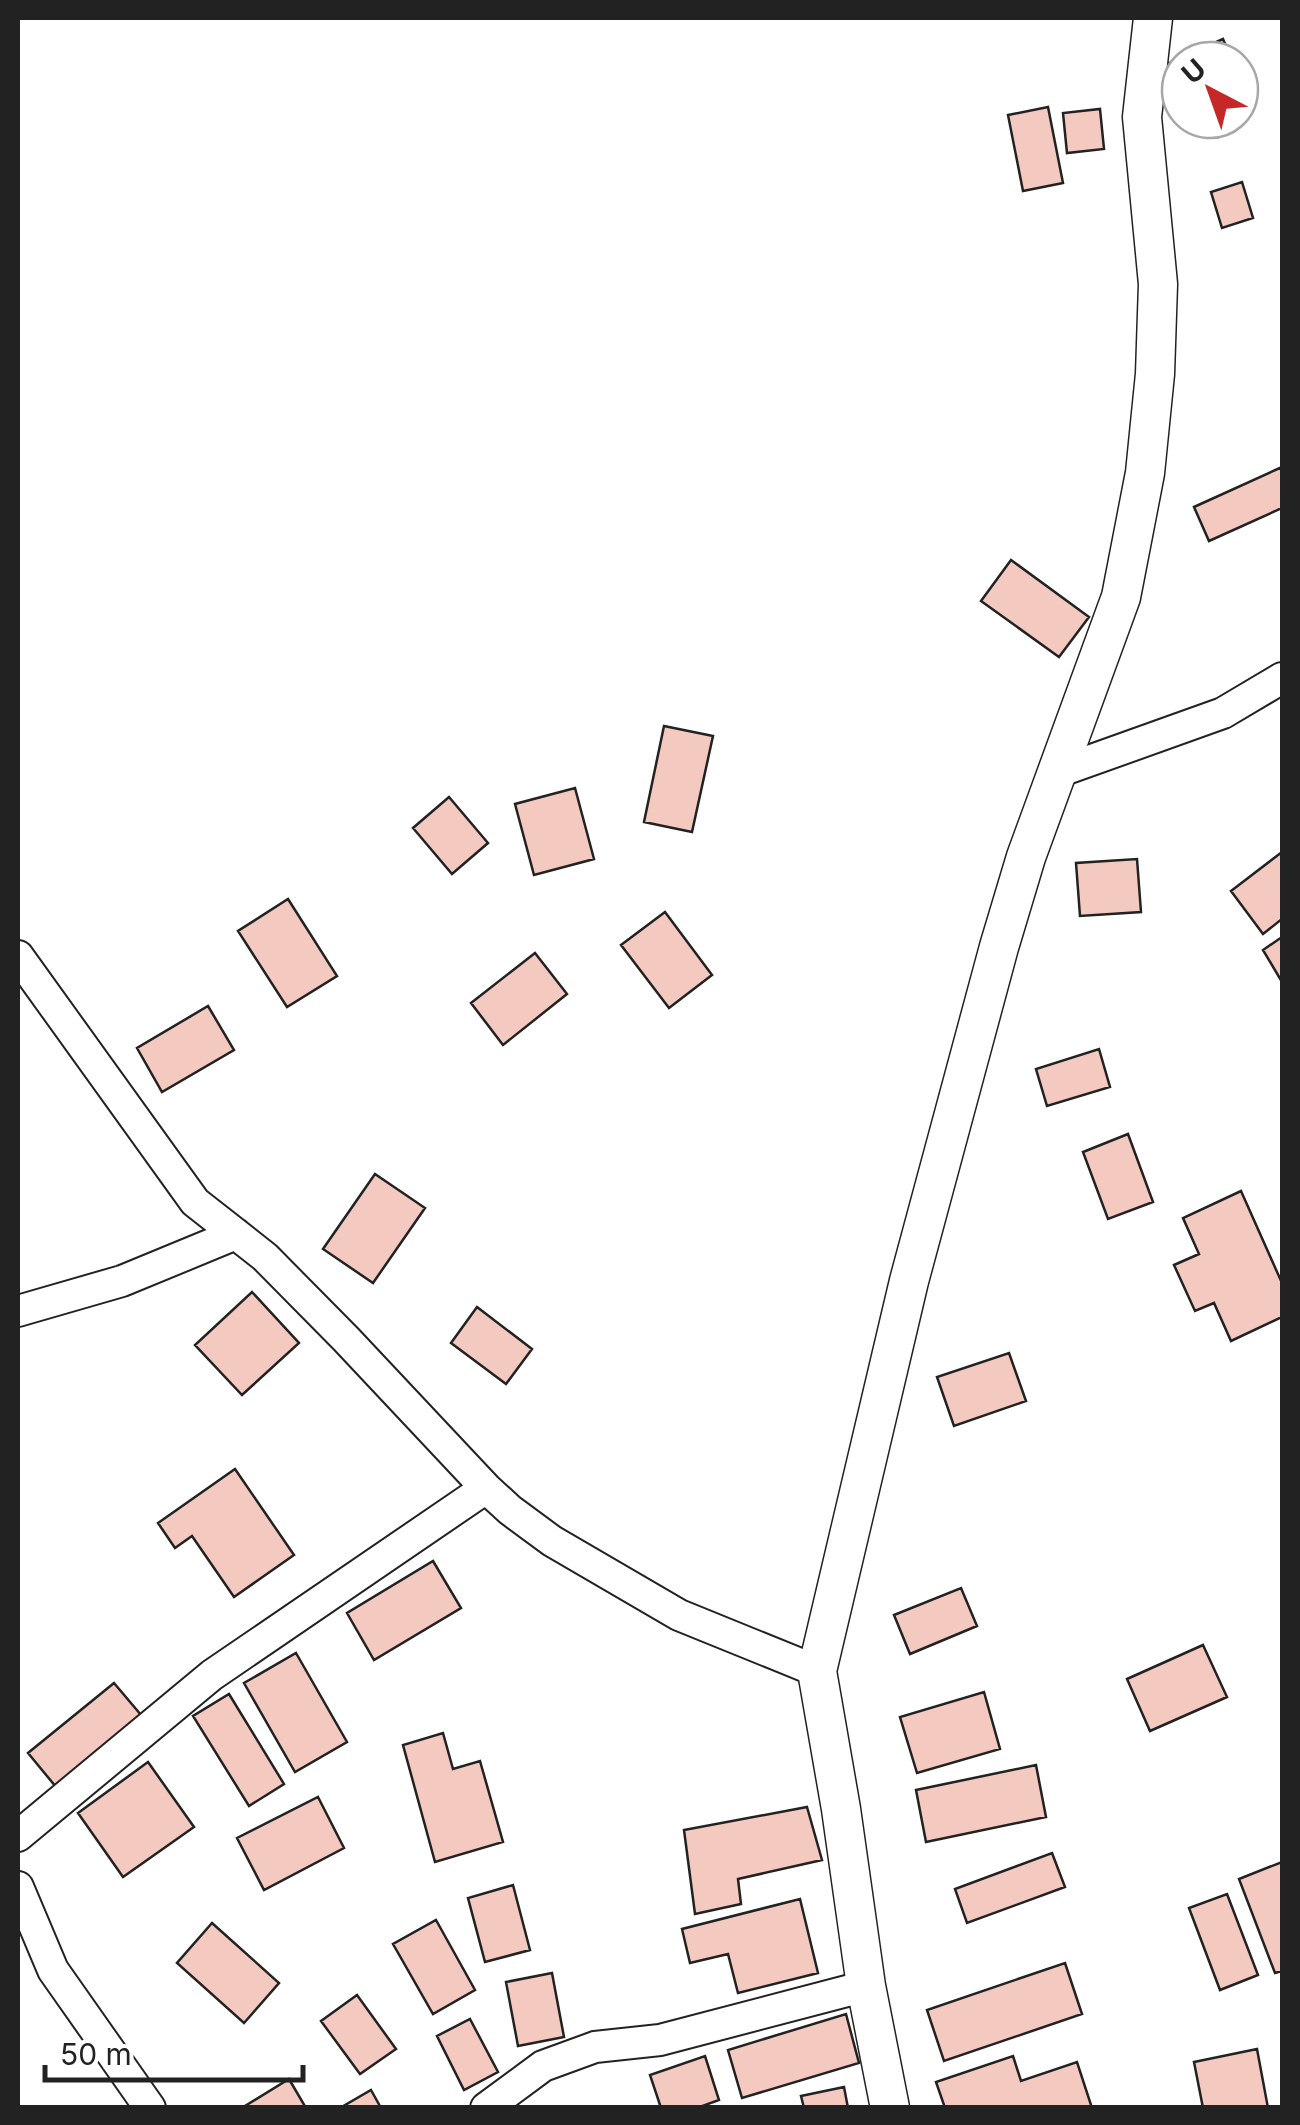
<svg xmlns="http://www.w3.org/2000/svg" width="1300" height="2125" viewBox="0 0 1300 2125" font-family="Inter,sans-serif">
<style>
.building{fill:#f3c9c0;stroke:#222;stroke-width:2.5}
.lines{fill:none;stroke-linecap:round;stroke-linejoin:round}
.minor-casing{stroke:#222;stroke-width:34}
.tertiary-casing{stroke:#222;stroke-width:41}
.minor{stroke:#fff;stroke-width:30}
.tertiary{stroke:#fff;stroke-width:38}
</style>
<rect width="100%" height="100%" fill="#fff"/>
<path class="building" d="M 1223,39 L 1232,60 L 1180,60 L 1180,105 L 1163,66 Z
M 1048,107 L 1063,183 L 1023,191 L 1008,115 Z
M 1100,109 L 1104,149 L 1067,153 L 1063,113 Z
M 1242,182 L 1253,218 L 1222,228 L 1211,192 Z
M 1282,467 L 1282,508 L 1209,541 L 1194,507 Z
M 1011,560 L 1089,617 L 1059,657 L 981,601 Z
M 664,726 L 713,736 L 692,832 L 644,822 Z
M 575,788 L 594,859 L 534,875 L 515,804 Z
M 449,797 L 488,843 L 452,874 L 413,828 Z
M 1282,852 L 1282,919 L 1263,934 L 1231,891 Z
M 1137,859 L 1141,912 L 1080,916 L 1076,863 Z
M 288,899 L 337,976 L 287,1007 L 238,931 Z
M 665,912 L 712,975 L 669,1008 L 621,945 Z
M 1282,937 L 1282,982 L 1263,950 Z
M 535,953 L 567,994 L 503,1045 L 471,1003 Z
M 208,1006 L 234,1050 L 162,1092 L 137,1048 Z
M 1099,1049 L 1110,1087 L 1047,1106 L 1036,1069 Z
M 1128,1134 L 1153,1202 L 1108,1219 L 1083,1152 Z
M 375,1174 L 425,1208 L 373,1283 L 323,1249 Z
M 1241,1191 L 1282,1283 L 1282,1317 L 1231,1341 L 1214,1303 L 1195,1311 L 1174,1265 L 1199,1254 L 1183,1218 Z
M 252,1292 L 299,1343 L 242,1395 L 195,1345 Z
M 477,1307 L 532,1349 L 506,1384 L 451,1343 Z
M 1009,1353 L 1026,1401 L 954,1426 L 937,1377 Z
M 235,1469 L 294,1555 L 234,1597 L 192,1536 L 175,1548 L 158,1523 Z
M 433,1561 L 461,1608 L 374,1660 L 347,1613 Z
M 961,1588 L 977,1626 L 910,1654 L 894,1615 Z
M 1203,1645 L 1227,1697 L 1150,1731 L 1127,1679 Z
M 296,1653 L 347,1742 L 295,1772 L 244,1683 Z
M 114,1683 L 147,1722 L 61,1793 L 28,1753 Z
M 984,1692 L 1000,1749 L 917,1773 L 900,1717 Z
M 229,1694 L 284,1784 L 249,1806 L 193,1716 Z
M 443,1733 L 453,1769 L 480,1761 L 503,1842 L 435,1862 L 403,1745 Z
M 148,1762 L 194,1827 L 123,1877 L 78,1813 Z
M 1036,1765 L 1046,1817 L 926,1842 L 916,1790 Z
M 318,1797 L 344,1848 L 264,1890 L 237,1838 Z
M 807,1807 L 822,1860 L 738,1879 L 741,1904 L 695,1914 L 684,1830 Z
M 1052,1853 L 1065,1887 L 967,1923 L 955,1889 Z
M 1282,1862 L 1282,1971 L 1275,1973 L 1239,1879 Z
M 513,1885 L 530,1950 L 485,1962 L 468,1898 Z
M 1227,1894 L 1258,1975 L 1220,1990 L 1189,1908 Z
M 800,1899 L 818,1973 L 738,1993 L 728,1954 L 690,1963 L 682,1929 Z
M 436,1920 L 475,1990 L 433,2014 L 393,1944 Z
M 212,1923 L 279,1983 L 244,2023 L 177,1963 Z
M 1065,1963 L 1082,2014 L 944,2061 L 927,2010 Z
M 552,1973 L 564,2037 L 518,2046 L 506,1982 Z
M 357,1995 L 396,2049 L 360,2074 L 321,2021 Z
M 846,2014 L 859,2063 L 742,2098 L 728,2050 Z
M 470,2019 L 498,2072 L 464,2090 L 437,2036 Z
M 1257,2049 L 1268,2108 L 1203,2108 L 1194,2062 Z
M 705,2056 L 719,2100 L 697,2108 L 661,2108 L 650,2075 Z
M 1013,2056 L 1021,2081 L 1077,2062 L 1092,2108 L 945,2108 L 936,2082 Z
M 289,2079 L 306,2108 L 247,2108 L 245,2106 Z
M 844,2087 L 848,2108 L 804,2108 L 801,2096 Z
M 371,2090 L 381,2108 L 340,2108 Z"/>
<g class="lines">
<defs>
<path id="minor" d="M 1058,772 L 1223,713 L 1282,678
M 18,956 L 195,1202 L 265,1257 L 346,1339 L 486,1488 L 510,1510 L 552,1541 L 679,1615 L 817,1671
M 18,1311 L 122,1281 L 236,1234
M 18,1836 L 212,1675 L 486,1488
M 18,1887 L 53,1970 L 150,2108
M 486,2108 L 543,2066 L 595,2047 L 660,2040 L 866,1986"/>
<path id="tertiary" d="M 890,2108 L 866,1986 L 841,1809 L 817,1671 L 909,1281 L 999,947 L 1026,857 L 1121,597 L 1145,473 L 1155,374 L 1158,284 L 1142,117 L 1153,18"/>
</defs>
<use href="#minor" class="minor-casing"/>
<use href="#tertiary" class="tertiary-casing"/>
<use href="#minor" class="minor"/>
<use href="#tertiary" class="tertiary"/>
</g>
<rect width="1300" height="2125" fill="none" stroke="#222222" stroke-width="40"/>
<g transform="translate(1210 90) rotate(319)"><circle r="48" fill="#ffffff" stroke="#a7a7a7" stroke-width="2.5"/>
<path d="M0-8L18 38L0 25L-18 38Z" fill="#c62828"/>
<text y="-15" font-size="28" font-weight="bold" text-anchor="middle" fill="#222222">U</text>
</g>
<path d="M45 2065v15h258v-15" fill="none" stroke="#222222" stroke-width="5"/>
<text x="60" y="2065" font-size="30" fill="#222222" stroke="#ffffff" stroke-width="8" paint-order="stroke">50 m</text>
</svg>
